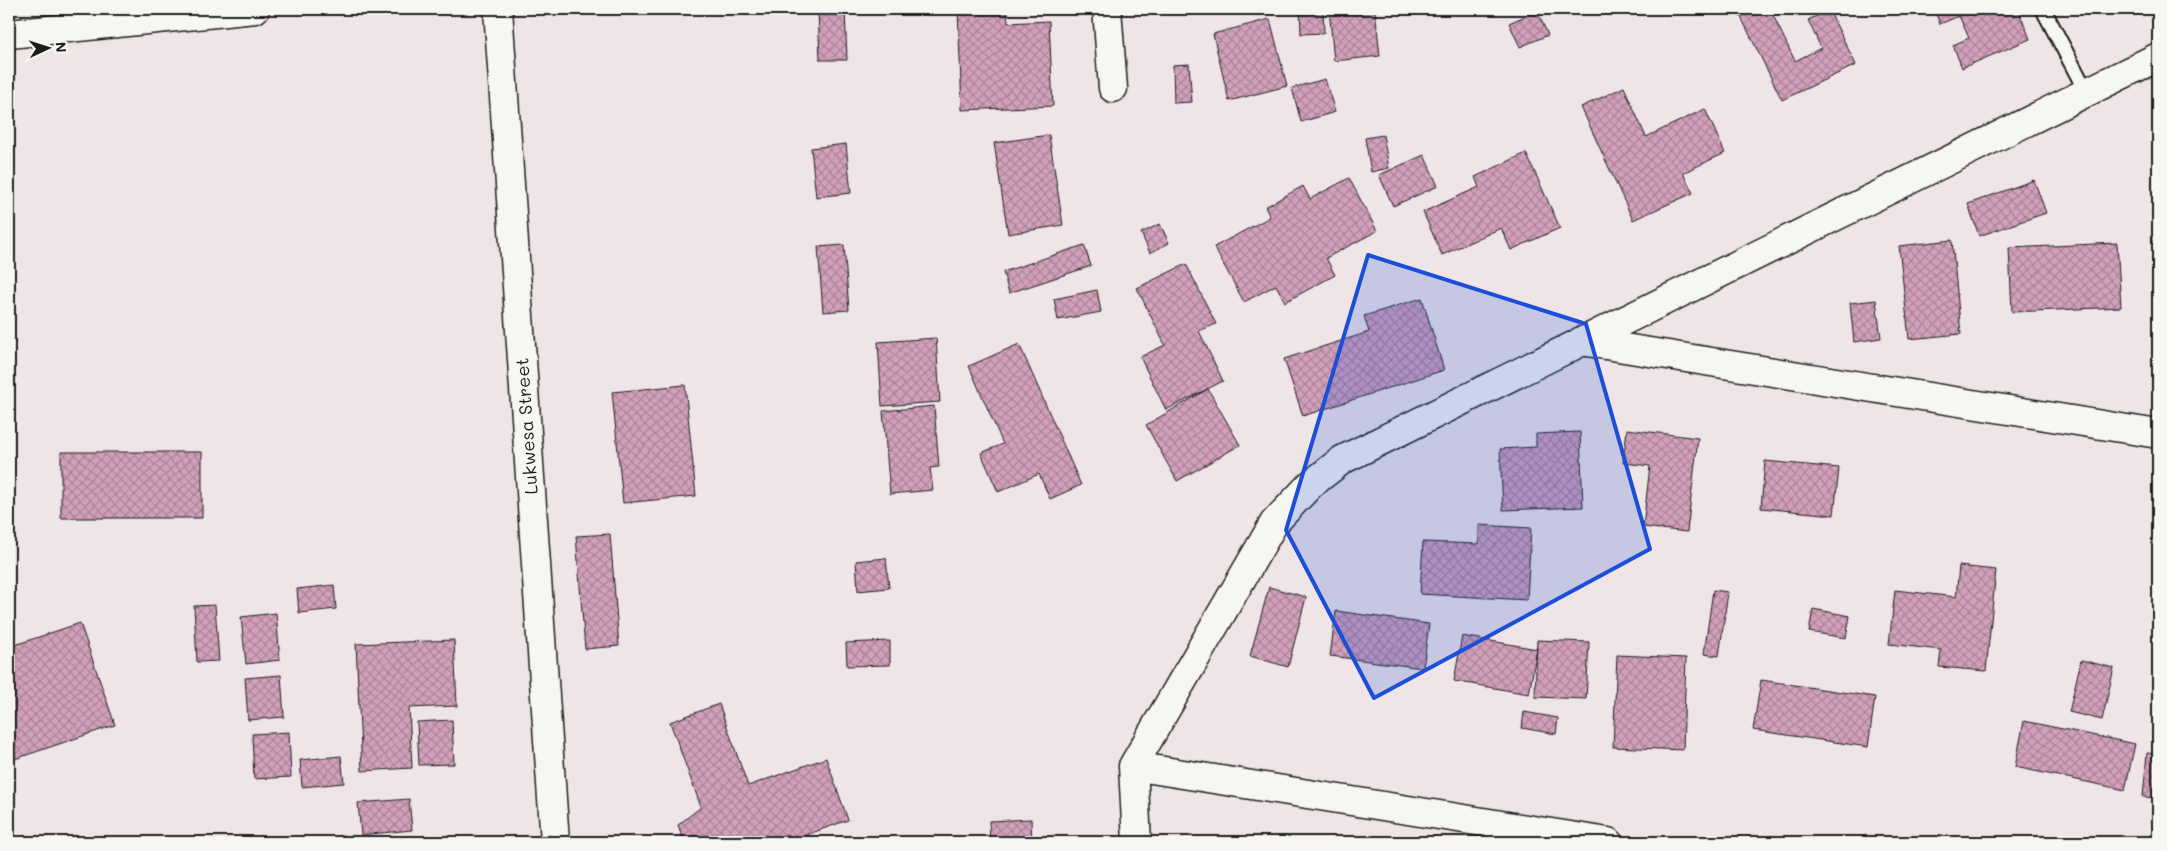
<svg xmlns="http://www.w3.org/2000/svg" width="2167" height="851" viewBox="0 0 2167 851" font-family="Mali,sans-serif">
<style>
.building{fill:url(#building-cross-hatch);stroke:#1c1c1c}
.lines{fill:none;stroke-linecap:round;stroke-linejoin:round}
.service-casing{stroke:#1c1c1c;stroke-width:18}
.minor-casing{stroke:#1c1c1c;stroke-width:31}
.service{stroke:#f6f6f2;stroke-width:14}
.minor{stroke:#f6f6f2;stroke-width:28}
.marked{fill:#1d4ed8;fill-opacity:0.2;stroke:#1d4ed8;stroke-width:4;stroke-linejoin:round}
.labels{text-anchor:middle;stroke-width:4;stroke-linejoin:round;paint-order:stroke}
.street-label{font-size:18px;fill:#1c1c1c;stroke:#f6f6f2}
</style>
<defs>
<pattern id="building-cross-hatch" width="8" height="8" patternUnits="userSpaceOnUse" patternTransform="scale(1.25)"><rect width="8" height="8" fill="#d3a0bc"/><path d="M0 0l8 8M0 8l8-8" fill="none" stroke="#aa8298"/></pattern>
</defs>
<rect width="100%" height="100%" fill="#efe5e7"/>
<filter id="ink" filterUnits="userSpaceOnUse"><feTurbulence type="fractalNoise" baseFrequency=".02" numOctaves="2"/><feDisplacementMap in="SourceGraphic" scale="10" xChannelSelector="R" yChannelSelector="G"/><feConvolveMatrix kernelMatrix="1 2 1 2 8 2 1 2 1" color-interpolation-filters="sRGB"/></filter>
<g filter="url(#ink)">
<path class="building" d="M 818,9 L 845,9 L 847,60 L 820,60 Z
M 958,9 L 1007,9 L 1008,23 L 1049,21 L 1053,106 L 962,110 Z
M 1300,9 L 1323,9 L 1324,33 L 1301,34 Z
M 1329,9 L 1375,9 L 1380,56 L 1334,61 Z
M 1406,9 L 1450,9 L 1450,12 L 1406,13 Z
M 1737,9 L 1770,9 L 1795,61 L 1821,48 L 1808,20 L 1829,10 L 1856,65 L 1782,100 Z
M 1934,9 L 2018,9 L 2030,39 L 1962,68 L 1953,45 L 1969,38 L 1959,16 L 1940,24 Z
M 1537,11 L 1548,35 L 1520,47 L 1509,23 Z
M 1270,19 L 1287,86 L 1229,101 L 1213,34 Z
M 1189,64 L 1192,102 L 1174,103 L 1173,65 Z
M 1325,79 L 1335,112 L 1301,122 L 1292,88 Z
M 1624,87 L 1646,137 L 1705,109 L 1725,153 L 1683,173 L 1693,193 L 1633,220 L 1581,107 Z
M 1049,135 L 1063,225 L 1008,234 L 994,143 Z
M 1383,135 L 1389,168 L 1371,172 L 1365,138 Z
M 846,144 L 851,193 L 816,197 L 811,148 Z
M 1526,153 L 1560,228 L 1511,250 L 1501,228 L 1442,255 L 1423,212 L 1479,187 L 1475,177 Z
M 1424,155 L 1438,186 L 1393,206 L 1379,175 Z
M 1349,178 L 1377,231 L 1326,258 L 1335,275 L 1285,302 L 1276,285 L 1244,302 L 1214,247 L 1270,217 L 1265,207 L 1303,186 L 1310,199 Z
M 2034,180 L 2046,213 L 1979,236 L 1968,204 Z
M 1160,224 L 1169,243 L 1150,253 L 1141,233 Z
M 1952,240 L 1961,334 L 1909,339 L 1899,246 Z
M 2117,243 L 2121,307 L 2012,312 L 2009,248 Z
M 844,245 L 849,310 L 823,312 L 818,247 Z
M 1084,245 L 1091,266 L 1009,293 L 1003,272 Z
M 1186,264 L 1216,324 L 1199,331 L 1223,381 L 1166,410 L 1140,357 L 1165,345 L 1137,288 Z
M 1097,290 L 1101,312 L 1058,320 L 1054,299 Z
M 1422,298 L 1444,370 L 1303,416 L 1284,359 L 1369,332 L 1364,316 Z
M 1876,300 L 1881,338 L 1854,342 L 1850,303 Z
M 936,338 L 940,402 L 882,406 L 878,342 Z
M 1019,344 L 1081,485 L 1050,499 L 1039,474 L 998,492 L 981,453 L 1003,444 L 969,366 Z
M 685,385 L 696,496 L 623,503 L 612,392 Z
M 1208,389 L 1240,445 L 1177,481 L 1146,425 Z
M 934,406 L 939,467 L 930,468 L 933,490 L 890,494 L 883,411 Z
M 1627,429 L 1698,438 L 1687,532 L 1643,527 L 1650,466 L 1623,463 Z
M 1580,432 L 1583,507 L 1503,510 L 1500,449 L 1536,447 L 1536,434 Z
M 61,452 L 202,452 L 202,518 L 61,518 Z
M 1765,461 L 1839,468 L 1834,515 L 1761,508 Z
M 1479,525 L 1531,528 L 1527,600 L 1420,594 L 1423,542 L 1479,544 Z
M 610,534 L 619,646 L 585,649 L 576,536 Z
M 886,558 L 889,588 L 858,591 L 856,561 Z
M 1959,566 L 1996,570 L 1986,671 L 1939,667 L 1941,650 L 1889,644 L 1895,590 L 1956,597 Z
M 334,585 L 336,609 L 299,613 L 297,589 Z
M 1269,587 L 1306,597 L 1288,667 L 1250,656 Z
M 1713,590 L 1728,592 L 1719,656 L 1704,654 Z
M 215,605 L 219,661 L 197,662 L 194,606 Z
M 1813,609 L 1850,616 L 1846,638 L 1809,632 Z
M 1336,611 L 1429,624 L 1423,668 L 1330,656 Z
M 276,613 L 280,660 L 246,664 L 241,617 Z
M 80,623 L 115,725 L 9,761 L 9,647 Z
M 1462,636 L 1537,649 L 1529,694 L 1454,681 Z
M 454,640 L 457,706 L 409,708 L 412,768 L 362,771 L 356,644 Z
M 1537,640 L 1589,642 L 1586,699 L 1535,697 Z
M 890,641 L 890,665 L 847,666 L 846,643 Z
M 1617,655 L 1686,658 L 1683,750 L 1613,747 Z
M 2081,660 L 2114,668 L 2102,720 L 2069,712 Z
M 281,675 L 284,717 L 248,720 L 245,678 Z
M 1761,680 L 1875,697 L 1868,747 L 1753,730 Z
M 719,704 L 748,786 L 826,758 L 848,820 L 806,835 L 809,842 L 684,842 L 678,825 L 701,807 L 670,722 Z
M 1524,712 L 1558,718 L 1556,734 L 1522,728 Z
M 452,720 L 454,764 L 419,765 L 417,722 Z
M 2024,721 L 2135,744 L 2125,790 L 2015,767 Z
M 289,732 L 291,777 L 254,779 L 252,734 Z
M 2147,753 L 2158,754 L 2158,798 L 2143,797 Z
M 341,756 L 344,783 L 302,787 L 300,760 Z
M 409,799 L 412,830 L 361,835 L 358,803 Z
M 1031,819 L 1032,842 L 990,842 L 989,821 Z"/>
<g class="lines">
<defs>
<path id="service" d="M 2043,9 L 2086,91"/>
<path id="minor" d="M 498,9 L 555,842
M 1107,9 L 1113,88
M 9,34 L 255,9
M 1581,341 L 2158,434
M 1133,766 L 1608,842
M 1137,842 L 1133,766 L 1274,523 L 1310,485 L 1342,460 L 2158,57"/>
</defs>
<use href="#service" class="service-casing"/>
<use href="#minor" class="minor-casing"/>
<use href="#service" class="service"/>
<use href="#minor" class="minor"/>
</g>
</g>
<path class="marked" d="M 1368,255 L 1586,324 L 1650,549 L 1374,698 L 1286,530 Z"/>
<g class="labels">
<g class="street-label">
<text transform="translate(527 426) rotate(-94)" y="6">Lukwesa Street</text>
</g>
</g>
<rect width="2167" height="851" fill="none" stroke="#f6f6f2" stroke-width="30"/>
<rect x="15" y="15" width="2137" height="821" fill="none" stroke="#1c1c1c" stroke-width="2" filter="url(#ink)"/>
<g transform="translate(48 48) rotate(86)" stroke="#f6f6f2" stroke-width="4" paint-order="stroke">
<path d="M0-4L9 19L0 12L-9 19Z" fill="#1c1c1c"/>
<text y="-8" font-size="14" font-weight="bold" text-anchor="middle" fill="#1c1c1c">N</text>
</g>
</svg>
